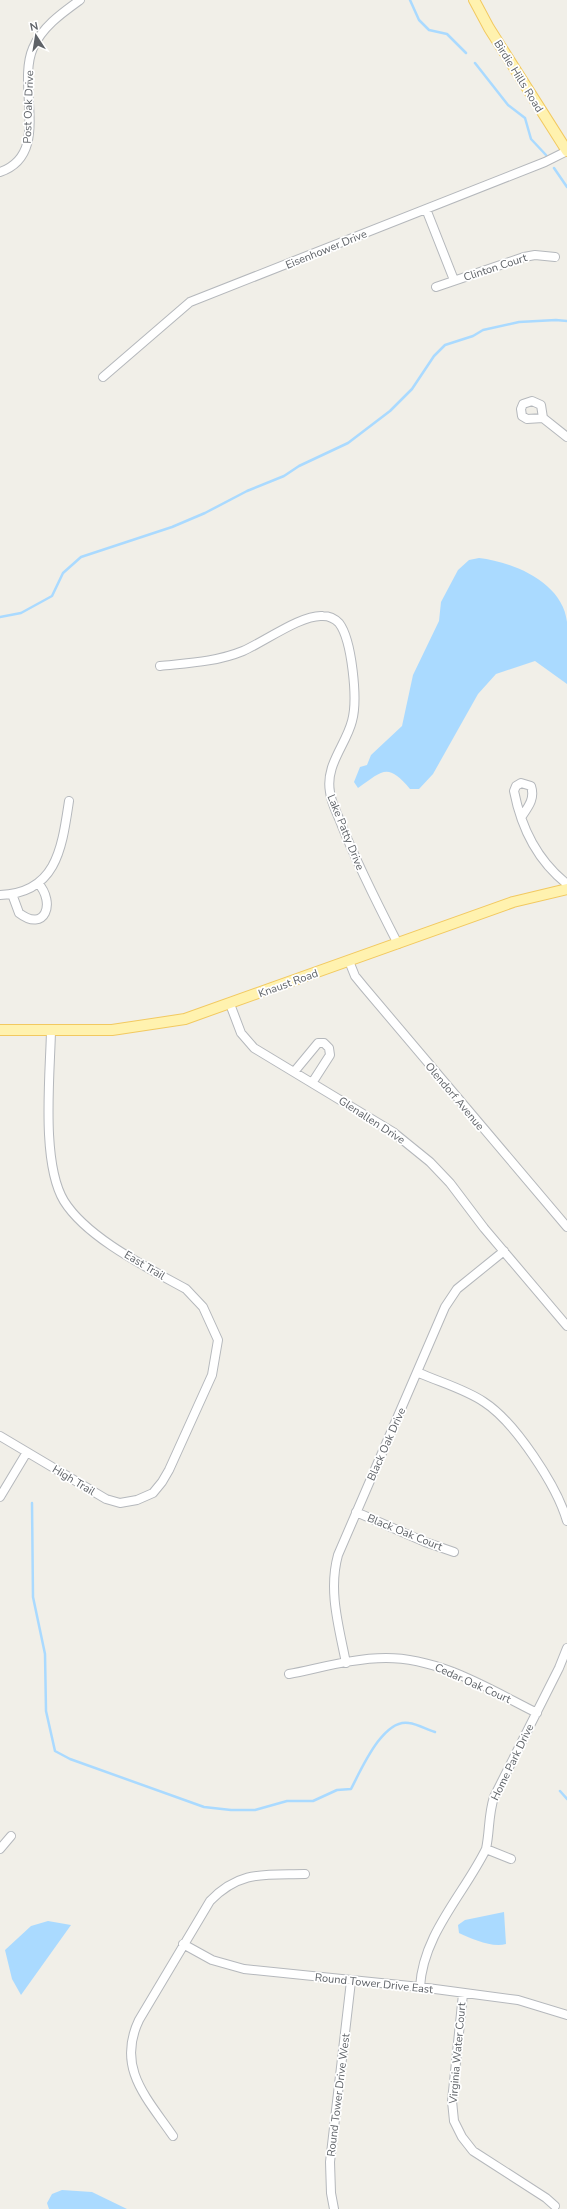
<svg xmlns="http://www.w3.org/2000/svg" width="567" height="2209" viewBox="0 0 567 2209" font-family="'Nunito Sans',sans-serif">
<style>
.water{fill:#aadaff}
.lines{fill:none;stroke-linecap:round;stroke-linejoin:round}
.stream{stroke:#aadaff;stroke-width:2.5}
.minor-casing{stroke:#b5b8bc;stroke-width:10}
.major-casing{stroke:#f2c960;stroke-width:12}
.minor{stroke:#fff;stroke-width:8}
.major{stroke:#fff2af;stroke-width:10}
.labels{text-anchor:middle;stroke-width:3.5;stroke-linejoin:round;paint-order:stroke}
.street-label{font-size:11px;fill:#5f6368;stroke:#fff}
</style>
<rect width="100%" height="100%" fill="#f1efe8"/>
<path class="water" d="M 479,558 C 514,562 563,583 567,622 C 567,642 567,664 567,684 L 535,661 L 496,674 L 478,694 L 433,774 L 419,789 L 410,789 C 387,762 383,771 358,788 L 354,782 L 360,767 L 367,765 L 371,755 L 402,726 L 413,675 L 439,621 L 441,602 L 458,570 L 469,560 Z
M 504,1912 L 506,1944 C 492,1948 472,1939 459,1933 L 458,1925 L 465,1920 Z
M 48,1921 L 71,1925 L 21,1995 L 12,1979 L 5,1950 L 31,1926 Z
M 62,2190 L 92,2192 L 127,2209 L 49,2209 L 47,2203 L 52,2194 Z"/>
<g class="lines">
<path class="stream" d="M 410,0 L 419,20 L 429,30 L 447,34 L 466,53
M 475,63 L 508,105 L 525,118 L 531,139 L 546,155
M 554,168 L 567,187
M 0,617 L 21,613 L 52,596 L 63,573 L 81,557 L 172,527 L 205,513 L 247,491 L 284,476 L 299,466 L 348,443 L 390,411 L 412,389 L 434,356 L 445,345 L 473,336 L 483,330 L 519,322 L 556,320 L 567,321
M 32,1503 L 33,1597 L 45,1654 L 46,1711 L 55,1751 L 70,1759 L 204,1807 L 231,1810 L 255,1810 L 287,1801 L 313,1801 L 337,1790 L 351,1789 C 361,1770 383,1718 409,1723 C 417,1724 426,1729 435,1732
M 560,1791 L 567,1799"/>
<defs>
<path id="minor" d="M 0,172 C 52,154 16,87 33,48 C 42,27 62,13 80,0
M 426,209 L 454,280
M 436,287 L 524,257 L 535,255 L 555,257
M 103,377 L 190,302 L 545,162 L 567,151
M 543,418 L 527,419 L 522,416 L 521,409 L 523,404 L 532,401 L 541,405 L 543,418 L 567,437
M 160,666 C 188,663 216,662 243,651 C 264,642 302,614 323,616 C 329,616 335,619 339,623 C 352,640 358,700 352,721 C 346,745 325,765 330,792 C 331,803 338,815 342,826 C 358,866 378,905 398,944
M 522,816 C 529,806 535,798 531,786 L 521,783 L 516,786 L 514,791 C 521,827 538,861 567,884
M 12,894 L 19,913 C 45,933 56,903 38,883
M 0,895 C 57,893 62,847 69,801
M 349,961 L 355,976 L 364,987 L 567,1227
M 230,1004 L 241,1033 L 254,1048 L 393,1132 L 430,1162 L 450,1183 L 484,1228 L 567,1326
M 294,1072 L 318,1043 L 324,1043 L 329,1048 L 330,1055 L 312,1083
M 417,1372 C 439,1382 465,1389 484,1402 C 515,1422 557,1486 567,1521
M 0,1436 L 106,1499 L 120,1503 L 137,1500 L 153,1493 L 162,1482 L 169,1470 L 212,1375 L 218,1340 L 203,1307 L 186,1289 C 148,1268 87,1238 64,1201 C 41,1163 50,1076 51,1031
M 0,1497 L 27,1452
M 356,1512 L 425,1542 L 454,1552
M 346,1663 C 339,1627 328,1591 338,1555 L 445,1307 L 457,1289 L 504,1251
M 289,1674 C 320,1668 354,1658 386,1658 C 440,1658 489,1689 537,1713
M 0,1849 L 11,1836
M 486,1849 L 511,1859
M 183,1944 L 212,1960 L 244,1969 L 420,1987 L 518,2000 L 567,2015
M 420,1987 C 423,1934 464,1894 486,1849 C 490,1830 488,1816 494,1797 L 559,1668 L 567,1648
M 463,1994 L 452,2101 L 454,2121 L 462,2137 L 473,2151 L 546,2198 L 555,2206
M 173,2136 C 147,2098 116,2068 139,2020 L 210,1901 C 240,1870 265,1875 305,1874
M 334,2209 L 331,2193 L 330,2162 L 351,1981"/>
<path id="major" d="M 474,0 L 489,28 L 567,151
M 0,1030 L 112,1030 L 185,1019 L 513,902 L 567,889"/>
</defs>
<use href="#minor" class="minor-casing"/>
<use href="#major" class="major-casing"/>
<use href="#minor" class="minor"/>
<use href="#major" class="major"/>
</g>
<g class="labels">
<g class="street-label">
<text transform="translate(519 76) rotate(58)" y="4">Birdie Hills Road</text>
<text transform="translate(28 107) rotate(-88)" y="4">Post Oak Drive</text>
<text transform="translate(326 249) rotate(-22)" y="4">Eisenhower Drive</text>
<text transform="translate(495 267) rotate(-18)" y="4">Clinton Court</text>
<text transform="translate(346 832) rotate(68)" y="4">Lake Patty Drive</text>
<text transform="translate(288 983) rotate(-20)" y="4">Knaust Road</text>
<text transform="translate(455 1096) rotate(50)" y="4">Olendorf Avenue</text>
<text transform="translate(372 1120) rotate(33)" y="4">Glenallen Drive</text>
<text transform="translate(145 1265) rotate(31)" y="4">East Trail</text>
<text transform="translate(386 1444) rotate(-66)" y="4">Black Oak Drive</text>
<text transform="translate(74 1480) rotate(31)" y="4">High Trail</text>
<text transform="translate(405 1532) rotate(22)" y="4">Black Oak Court</text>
<text transform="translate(473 1683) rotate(24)" y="4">Cedar Oak Court</text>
<text transform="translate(512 1762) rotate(-64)" y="4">Home Park Drive</text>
<text transform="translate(374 1983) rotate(6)" y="4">Round Tower Drive East</text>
<text transform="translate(457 2053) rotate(-85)" y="4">Virginia Water Court</text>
<text transform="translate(338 2095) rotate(-83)" y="4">Round Tower Drive West</text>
</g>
</g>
<g transform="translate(36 36) rotate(348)" stroke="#ffffff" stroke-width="3" paint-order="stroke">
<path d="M0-3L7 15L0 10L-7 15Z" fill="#5f6368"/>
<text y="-6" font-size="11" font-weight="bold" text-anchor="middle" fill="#5f6368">N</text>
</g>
</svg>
